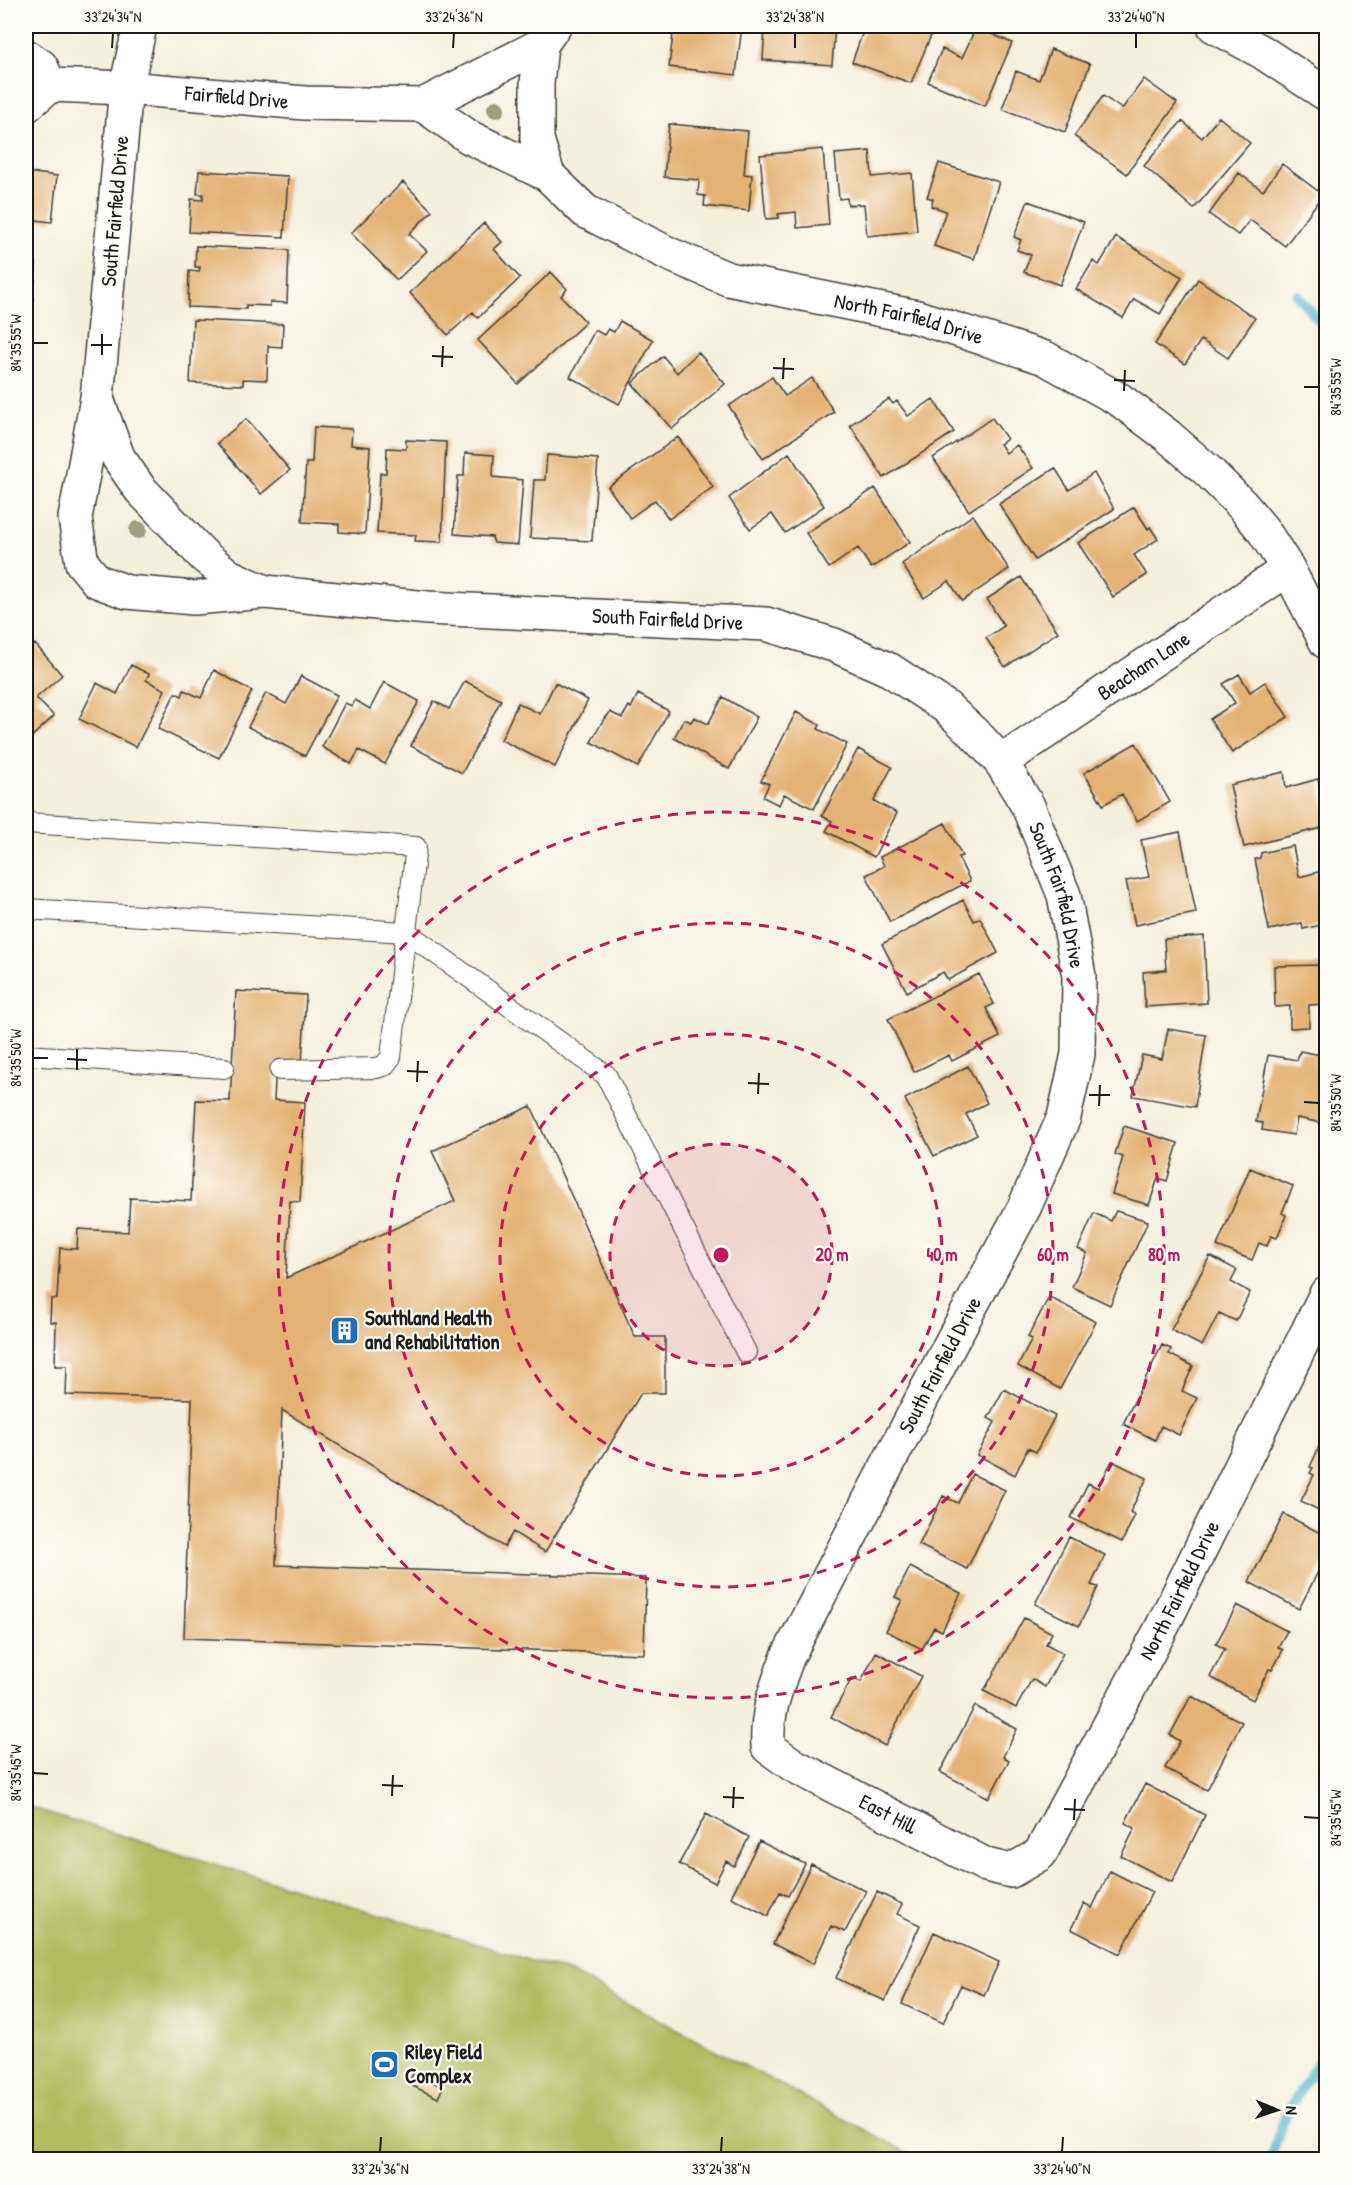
<svg xmlns="http://www.w3.org/2000/svg" width="1352" height="2185" viewBox="0 0 1352 2185" font-family="'Patrick Hand',sans-serif">
<style>
.green{fill:#b0bc5e;stroke:#666c3d;stroke-width:1.5}
.lines{fill:none;stroke-linecap:round;stroke-linejoin:round}
.stream{stroke:#4db0cc;stroke-width:10}
.building{fill:#e4b274}
.service-casing{stroke:#3d3c39;stroke-width:22}
.minor-casing{stroke:#3d3c39;stroke-width:36}
.service{stroke:#fff;stroke-width:20}
.minor{stroke:#fff;stroke-width:33}
.tree{fill:#9e9e81}
.ticks{fill:none;stroke:#1c1c1c;stroke-width:2}
.ring{fill:none;stroke:#c2185b;stroke-width:3;stroke-dasharray:10 8}
.labels{text-anchor:middle;stroke-width:4.5;stroke-linejoin:round;paint-order:stroke}
.street-label{font-size:21px;fill:#1c1c1c;stroke:#fdfcf7}
.poi-label{font-size:21px;font-weight:bold;fill:#1c1c1c;stroke:#fdfcf7;text-anchor:start}
.centre{fill:#c2185b;stroke:#fdfcf7;stroke-width:3}
.ring-label{font-size:18px;text-anchor:middle;font-weight:bold;fill:#c2185b;stroke:#fdfcf7;stroke-width:4.5;stroke-linejoin:round;paint-order:stroke}
.neatline{fill:none;stroke:#1c1c1c;stroke-width:2}
.ticks-label{font-size:15px;text-anchor:middle;fill:#1c1c1c}
</style>
<rect width="100%" height="100%" fill="#fdfcf7"/>
<filter id="ink" filterUnits="userSpaceOnUse"><feTurbulence type="fractalNoise" baseFrequency=".0167" numOctaves="2"/><feDisplacementMap in="SourceGraphic" scale="12" xChannelSelector="R" yChannelSelector="G"/><feConvolveMatrix kernelMatrix="1 2 1 2 8 2 1 2 1" color-interpolation-filters="sRGB"/></filter>
<filter id="wash" filterUnits="userSpaceOnUse"><feTurbulence type="fractalNoise" baseFrequency=".008" numOctaves="4" result="noise"/><feDisplacementMap in="SourceGraphic" scale="24" xChannelSelector="R" yChannelSelector="G"/><feGaussianBlur stdDeviation="1.35" result="paint"/><feColorMatrix in="noise" values="0 0 0 0 0 0 0 0 0 0 0 0 0 0 0 0 0 1.4 0 .05"/><feComposite in="paint" operator="in"/></filter>
<g filter="url(#wash)">
<rect width="100%" height="100%" fill="#f5efdd"/>
<path class="green" d="M 26,1806 L 571,1973 L 912,2155 L 915,2159 L 26,2159 Z"/>
<g class="lines">
<path class="stream" d="M 1297,295 L 1326,329
M 1269,2160 L 1286,2115 L 1326,2048"/>
</g>
<g id="blocks">
<path class="building" d="M 674,26 L 742,26 L 736,75 L 669,67 Z
M 765,26 L 835,26 L 832,65 L 763,60 Z
M 889,26 L 915,26 L 932,33 L 911,83 L 852,62 L 864,29 L 884,35 Z
M 976,27 L 1012,43 L 985,106 L 928,82 L 942,49 L 962,58 Z
M 1051,49 L 1090,64 L 1065,132 L 1002,109 L 1016,71 L 1039,80 Z
M 1144,79 L 1177,103 L 1127,174 L 1074,136 L 1103,96 L 1122,109 Z
M 1219,117 L 1250,143 L 1194,209 L 1144,166 L 1182,121 L 1202,138 Z
M 669,124 L 748,131 L 744,174 L 752,175 L 749,211 L 704,206 L 705,196 L 698,195 L 699,180 L 664,177 Z
M 823,149 L 829,225 L 797,228 L 796,212 L 778,214 L 779,218 L 766,219 L 760,155 Z
M 870,151 L 872,177 L 912,173 L 917,231 L 867,236 L 864,204 L 848,205 L 847,198 L 839,199 L 835,154 Z
M 939,163 L 999,182 L 974,259 L 934,246 L 946,211 L 931,206 L 933,199 L 927,197 Z
M 1282,164 L 1323,195 L 1285,246 L 1250,220 L 1238,235 L 1209,214 L 1239,173 L 1263,191 Z
M 199,171 L 288,176 L 284,237 L 189,232 L 191,199 L 203,200 L 203,194 L 197,194 Z
M 26,172 L 57,176 L 52,222 L 26,219 Z
M 403,182 L 432,211 L 409,234 L 427,251 L 397,280 L 351,233 Z
M 1028,201 L 1084,222 L 1060,285 L 1024,272 L 1031,255 L 1017,250 L 1021,240 L 1014,237 Z
M 484,223 L 502,242 L 494,249 L 520,278 L 478,318 L 473,312 L 448,335 L 410,293 Z
M 1116,237 L 1182,277 L 1160,314 L 1134,299 L 1123,318 L 1076,289 L 1093,261 L 1099,265 Z
M 196,246 L 289,250 L 287,303 L 270,302 L 270,306 L 246,305 L 246,309 L 188,307 L 189,271 L 199,272 L 200,267 L 195,267 Z
M 26,261 L 36,262 L 35,281 L 26,280 Z
M 551,272 L 567,289 L 561,296 L 586,322 L 518,384 L 478,340 Z
M 1198,279 L 1255,318 L 1228,358 L 1201,340 L 1185,364 L 1155,344 Z
M 26,297 L 34,298 L 30,328 L 26,327 Z
M 193,320 L 283,324 L 282,347 L 268,346 L 267,380 L 243,379 L 243,385 L 190,383 Z
M 620,321 L 653,340 L 619,404 L 570,377 L 595,330 L 604,335 L 608,329 L 614,332 Z
M 698,352 L 725,384 L 672,429 L 632,383 L 663,356 L 677,373 Z
M 772,377 L 785,396 L 812,378 L 834,412 L 763,459 L 729,406 Z
M 889,399 L 893,404 L 897,401 L 908,416 L 933,399 L 954,432 L 884,478 L 850,425 Z
M 992,418 L 1007,439 L 1000,444 L 1006,453 L 1017,445 L 1033,468 L 969,511 L 933,458 Z
M 246,419 L 290,470 L 261,494 L 217,443 Z
M 314,427 L 352,429 L 351,445 L 370,447 L 365,534 L 339,532 L 339,524 L 302,522 L 306,463 L 312,463 Z
M 678,437 L 713,487 L 669,519 L 655,500 L 630,518 L 608,487 Z
M 406,440 L 446,442 L 442,542 L 415,541 L 416,535 L 377,533 L 380,473 L 386,473 L 387,448 L 406,449 Z
M 465,453 L 494,455 L 493,477 L 523,480 L 518,545 L 494,543 L 492,537 L 454,534 L 458,476 L 464,476 Z
M 789,453 L 824,506 L 785,533 L 772,514 L 750,529 L 729,498 Z
M 547,455 L 598,459 L 592,541 L 530,538 L 534,480 L 545,480 Z
M 1055,468 L 1069,490 L 1094,473 L 1114,509 L 1035,560 L 999,504 Z
M 875,488 L 910,542 L 871,568 L 858,548 L 829,568 L 806,533 Z
M 1134,507 L 1148,529 L 1150,527 L 1158,539 L 1134,555 L 1147,575 L 1113,597 L 1078,543 Z
M 973,515 L 1009,569 L 962,601 L 949,581 L 924,598 L 902,564 Z
M 1021,577 L 1058,632 L 1005,667 L 986,638 L 1004,626 L 987,599 Z
M 35,644 L 62,675 L 36,698 L 54,716 L 26,742 L 26,653 Z
M 131,665 L 149,674 L 146,680 L 165,690 L 136,747 L 79,719 L 97,683 L 117,694 Z
M 214,670 L 252,691 L 219,758 L 158,729 L 175,693 L 182,696 L 184,690 L 201,698 Z
M 1239,674 L 1250,692 L 1265,682 L 1288,717 L 1232,753 L 1210,719 L 1235,703 L 1223,684 Z
M 301,676 L 337,695 L 305,756 L 248,727 L 266,693 L 286,704 Z
M 465,681 L 501,700 L 462,773 L 411,746 L 434,701 L 449,709 Z
M 384,682 L 419,701 L 385,764 L 359,750 L 351,764 L 322,747 L 345,703 L 352,706 L 355,700 L 370,709 Z
M 555,683 L 588,700 L 555,767 L 501,740 L 518,703 L 540,714 Z
M 638,694 L 669,711 L 638,767 L 591,742 L 605,717 L 606,718 L 610,712 L 622,718 L 629,706 L 631,708 Z
M 723,697 L 757,717 L 729,769 L 674,738 L 684,719 L 691,722 L 694,717 L 708,724 Z
M 796,712 L 820,725 L 818,729 L 847,744 L 814,809 L 784,794 L 779,805 L 763,797 L 769,784 L 761,781 Z
M 1136,743 L 1170,802 L 1137,821 L 1122,794 L 1103,805 L 1084,773 Z
M 858,749 L 892,767 L 874,801 L 897,813 L 874,857 L 826,831 L 832,821 L 822,816 Z
M 1284,772 L 1286,788 L 1318,779 L 1326,814 L 1326,827 L 1244,847 L 1230,785 Z
M 945,823 L 962,856 L 958,857 L 970,881 L 890,922 L 866,875 L 884,866 L 880,857 Z
M 1180,832 L 1196,913 L 1135,925 L 1126,881 L 1149,877 L 1141,840 Z
M 1293,846 L 1299,877 L 1322,871 L 1326,891 L 1326,924 L 1303,929 L 1302,923 L 1269,930 L 1255,859 L 1260,858 L 1261,853 Z
M 963,900 L 974,921 L 980,918 L 998,953 L 948,980 L 943,972 L 907,992 L 882,944 Z
M 1204,936 L 1207,1003 L 1145,1007 L 1143,972 L 1166,970 L 1164,939 Z
M 1326,965 L 1326,1004 L 1309,1005 L 1309,1027 L 1290,1028 L 1290,1006 L 1275,1007 L 1274,966 Z
M 979,974 L 994,1004 L 986,1008 L 1000,1037 L 952,1061 L 949,1055 L 914,1072 L 888,1019 Z
M 236,991 L 306,995 L 302,1063 L 276,1062 L 274,1100 L 305,1102 L 300,1202 L 290,1201 L 286,1278 L 455,1201 L 432,1151 L 531,1106 L 635,1337 L 665,1337 L 665,1393 L 641,1393 L 545,1552 L 513,1532 L 504,1547 L 282,1410 L 276,1565 L 646,1578 L 644,1654 L 184,1638 L 192,1399 L 66,1395 L 67,1366 L 55,1366 L 56,1322 L 50,1322 L 51,1299 L 57,1299 L 60,1248 L 77,1249 L 78,1229 L 128,1232 L 130,1198 L 191,1201 L 196,1100 L 230,1101 Z
M 1168,1029 L 1206,1035 L 1195,1107 L 1133,1096 L 1142,1055 L 1162,1059 Z
M 1300,1051 L 1326,1056 L 1326,1099 L 1322,1123 L 1297,1118 L 1294,1135 L 1262,1130 L 1263,1123 L 1256,1122 L 1268,1055 L 1297,1060 Z
M 968,1066 L 987,1103 L 966,1114 L 977,1135 L 934,1156 L 905,1099 Z
M 1124,1126 L 1178,1143 L 1167,1181 L 1158,1178 L 1149,1205 L 1112,1194 L 1123,1157 L 1115,1154 Z
M 1250,1168 L 1293,1186 L 1282,1213 L 1286,1215 L 1277,1238 L 1271,1236 L 1267,1246 L 1259,1243 L 1252,1260 L 1217,1246 Z
M 1116,1211 L 1148,1221 L 1110,1305 L 1072,1287 L 1087,1253 L 1078,1249 L 1094,1213 L 1111,1221 Z
M 1210,1256 L 1237,1270 L 1231,1282 L 1250,1292 L 1236,1321 L 1219,1313 L 1202,1346 L 1171,1330 Z
M 1049,1297 L 1096,1322 L 1060,1389 L 1018,1366 L 1032,1339 L 1028,1337 Z
M 1162,1345 L 1171,1349 L 1169,1354 L 1193,1366 L 1182,1391 L 1197,1398 L 1179,1435 L 1161,1426 L 1155,1440 L 1123,1424 Z
M 1004,1389 L 1055,1416 L 1036,1452 L 1028,1448 L 1015,1475 L 977,1455 L 995,1422 L 988,1418 Z
M 1326,1432 L 1326,1514 L 1301,1501 L 1314,1475 L 1310,1473 L 1313,1468 L 1310,1467 Z
M 1112,1461 L 1147,1478 L 1130,1512 L 1135,1515 L 1122,1542 L 1071,1518 L 1088,1483 L 1098,1488 Z
M 972,1474 L 1005,1490 L 967,1569 L 919,1545 L 943,1496 L 958,1503 Z
M 1284,1514 L 1326,1536 L 1326,1556 L 1299,1609 L 1249,1582 Z
M 1069,1537 L 1105,1555 L 1091,1585 L 1098,1587 L 1079,1626 L 1035,1604 Z
M 910,1567 L 961,1593 L 942,1631 L 934,1627 L 922,1649 L 886,1631 L 902,1600 L 895,1597 Z
M 1237,1605 L 1287,1631 L 1278,1647 L 1283,1650 L 1272,1670 L 1269,1669 L 1253,1700 L 1210,1677 L 1225,1649 L 1216,1644 Z
M 1024,1618 L 1052,1633 L 1046,1644 L 1063,1653 L 1045,1687 L 1032,1679 L 1016,1708 L 984,1691 Z
M 876,1652 L 921,1676 L 885,1746 L 831,1717 L 852,1678 L 861,1682 Z
M 1191,1696 L 1242,1722 L 1207,1790 L 1165,1768 L 1180,1741 L 1170,1735 Z
M 975,1706 L 1017,1729 L 1003,1757 L 1009,1760 L 989,1798 L 940,1772 Z
M 1145,1784 L 1205,1815 L 1172,1882 L 1121,1856 L 1135,1828 L 1125,1823 Z
M 706,1814 L 749,1837 L 734,1866 L 726,1861 L 715,1883 L 679,1864 Z
M 759,1841 L 805,1864 L 788,1896 L 780,1892 L 768,1916 L 731,1897 Z
M 811,1864 L 866,1891 L 845,1932 L 831,1926 L 813,1964 L 773,1944 Z
M 1110,1871 L 1152,1892 L 1120,1954 L 1071,1929 L 1084,1903 L 1092,1908 Z
M 877,1892 L 902,1904 L 897,1914 L 920,1925 L 885,2001 L 836,1978 Z
M 934,1932 L 999,1962 L 984,1995 L 961,1985 L 943,2023 L 902,2004 Z
M 414,2072 L 443,2087 L 438,2098 L 408,2084 Z"/>
</g>
</g>
<g filter="url(#ink)">
<use href="#blocks" fill-opacity="0" stroke="#3d3c39" stroke-width="1.5"/>
<g class="lines">
<defs>
<path id="service" d="M 26,823 L 416,847 L 391,1057 L 384,1066 L 376,1068 L 280,1070
M 26,909 L 406,932 L 606,1075 L 746,1352
M 26,1055 L 224,1068"/>
<g id="minor">
<path id="s1" d="M 140,26 L 126,88 L 97,398 L 75,518 L 82,563 L 97,581 L 127,592 L 194,598 L 265,592 L 428,608 L 766,624 L 834,645 L 890,670 L 946,707 L 980,739 L 1001,762 L 1028,806 L 1064,895 L 1079,976 L 1078,1054 L 1064,1117 L 1024,1208 L 953,1339 L 788,1656 C 776,1688 766,1712 768,1747 L 793,1765 L 986,1865 L 1011,1871 L 1040,1854 L 1161,1629 L 1326,1294"/>
<path id="s2" d="M 554,26 L 541,45 L 537,84 L 537,139 L 548,175 L 585,211 L 669,254 L 728,279 L 917,317 L 1045,358 L 1120,400 L 1168,436 L 1208,471 L 1243,506 L 1263,530 L 1288,569 L 1326,642"/>
<path d="M 1214,26 L 1262,52 L 1326,94"/>
<path d="M 26,56 L 41,66 L 50,85"/>
<path d="M 423,105 L 469,137 L 548,175"/>
<path id="s3" d="M 26,106 L 50,85 L 126,88 L 305,103 L 423,105 L 541,45"/>
<path d="M 97,399 L 118,457 L 140,489 L 205,557 L 229,576 L 265,592"/>
<path id="s4" d="M 1001,762 L 1288,569"/>
</g>
</defs>
<use href="#service" class="service-casing"/>
<use href="#minor" class="minor-casing"/>
<use href="#service" class="service"/>
<use href="#minor" class="minor"/>
</g>
<g class="tree">
<circle cx="496" cy="109" r="9"/>
<circle cx="138" cy="530" r="9"/>
</g>
</g>
<path class="ticks" d="M 112,48 L 113,33M 453,48 L 454,33M 795,48 L 795,33M 1136,48 L 1136,33M 33,343 L 48,343M 91,345 L 112,345M 102,355 L 102,334M 432,356 L 453,357M 442,367 L 443,346M 773,368 L 794,369M 783,379 L 784,358M 1114,380 L 1135,381M 1304,387 L 1319,387M 1124,391 L 1125,370M 33,1058 L 48,1058M 67,1059 L 87,1060M 77,1070 L 77,1049M 407,1071 L 428,1072M 417,1082 L 418,1061M 748,1083 L 769,1084M 758,1094 L 759,1073M 1089,1095 L 1110,1095M 1304,1102 L 1319,1103M 1099,1106 L 1100,1085M 33,1773 L 48,1774M 382,1785 L 403,1786M 392,1796 L 393,1775M 723,1797 L 744,1798M 733,1808 L 734,1787M 1064,1809 L 1085,1810M 1304,1817 L 1319,1818M 1074,1820 L 1075,1799M 380,2152 L 381,2137M 721,2152 L 722,2137M 1062,2152 L 1063,2137"/>
<circle cx="721" cy="1255" r="111" fill="#c2185b" fill-opacity=".12"/>
<g class="ring">
<circle cx="721" cy="1255" r="111"/>
<circle cx="721" cy="1255" r="221"/>
<circle cx="721" cy="1255" r="332"/>
<circle cx="721" cy="1255" r="443"/>
</g>
<defs>
<symbol id="building-square" viewBox="-11 -11 22 22"><rect x="-9" y="-9" width="18" height="18" rx="4" fill="#1f6fb2" stroke="#fdfcf7"/><path d="M-4-6H4V6H1V3H-1V6H-4ZM-2.5-4.3h1.7v1.8h-1.7ZM.8-4.3h1.7v1.8H.8ZM-2.5-1h1.7V.8h-1.7ZM.8-1h1.7V.8H.8Z" fill="#fff"/></symbol>
<symbol id="stadium-square" viewBox="-11 -11 22 22"><rect x="-9" y="-9" width="18" height="18" rx="4" fill="#1f6fb2" stroke="#fdfcf7"/><path d="M0-5a6.5 5 0 1 0 0 10a6.5 5 0 1 0 0-10ZM-3.5-1.8h7v3.6h-7Z" fill="#fff"/></symbol>
</defs>
<g fill-rule="evenodd">
<use href="#building-square" x="328" y="1314" width="33" height="33"/>
<use href="#stadium-square" x="368" y="2048" width="33" height="33"/>
</g>
<g class="labels">
<g class="street-label">
<text dy="7" stroke="none"><textPath href="#s3" startOffset="219">Fairfield Drive</textPath></text>
<text transform="translate(115 211) rotate(-85)" y="7">South Fairfield Drive</text>
<text dy="7" stroke="none"><textPath href="#s2" startOffset="550">North Fairfield Drive</textPath></text>
<text dy="7" stroke="none"><textPath href="#s1" startOffset="1140">South Fairfield Drive</textPath></text>
<text dy="7" stroke="none"><textPath href="#s4" startOffset="172">Beacham Lane</textPath></text>
<text dy="7" stroke="none"><textPath href="#s1" startOffset="1662">South Fairfield Drive</textPath></text>
<text transform="translate(940 1365) rotate(-62)" y="7">South Fairfield Drive</text>
<text dy="7" stroke="none"><textPath href="#s1" startOffset="3194">North Fairfield Drive</textPath></text>
<text dy="7" stroke="none"><textPath href="#s1" startOffset="2726">East Hill</textPath></text>
</g>
<g class="poi-label">
<text x="365" y="1325">Southland Health<tspan x="365" dy="24">and Rehabilitation</tspan></text>
<text x="405" y="2059">Riley Field<tspan x="405" dy="24">Complex</tspan></text>
</g>
</g>
<circle cx="721" cy="1255" r="9" class="centre"/>
<g class="ring-label">
<text x="832" y="1261">20 m</text>
<text x="942" y="1261">40 m</text>
<text x="1053" y="1261">60 m</text>
<text x="1164" y="1261">80 m</text>
</g>
<rect width="1352" height="2185" fill="none" stroke="#fdfcf7" stroke-width="66"/>
<g transform="translate(1277 2110) rotate(92)" stroke="#fdfcf7" stroke-width="4.5" paint-order="stroke">
<path d="M0-4.5L10 22L0 15L-10 22Z" fill="#1c1c1c"/>
<text y="-9" font-size="16" font-weight="bold" text-anchor="middle" fill="#1c1c1c">N</text>
</g>
<rect x="33" y="33" width="1286" height="2119" class="neatline"/>
<g class="ticks-label">
<text x="113" y="22">33°24'34"N</text>
<text x="454" y="22">33°24'36"N</text>
<text x="795" y="22">33°24'38"N</text>
<text x="1136" y="22">33°24'40"N</text>
<text transform="translate(16 343) rotate(-90)" y="5">84°35'55"W</text>
<text transform="translate(1336 387) rotate(-90)" y="5">84°35'55"W</text>
<text transform="translate(16 1058) rotate(-90)" y="5">84°35'50"W</text>
<text transform="translate(1336 1103) rotate(-90)" y="5">84°35'50"W</text>
<text transform="translate(16 1773) rotate(-90)" y="5">84°35'45"W</text>
<text transform="translate(1336 1818) rotate(-90)" y="5">84°35'45"W</text>
<text x="380" y="2174">33°24'36"N</text>
<text x="721" y="2174">33°24'38"N</text>
<text x="1062" y="2174">33°24'40"N</text>
</g>
</svg>
